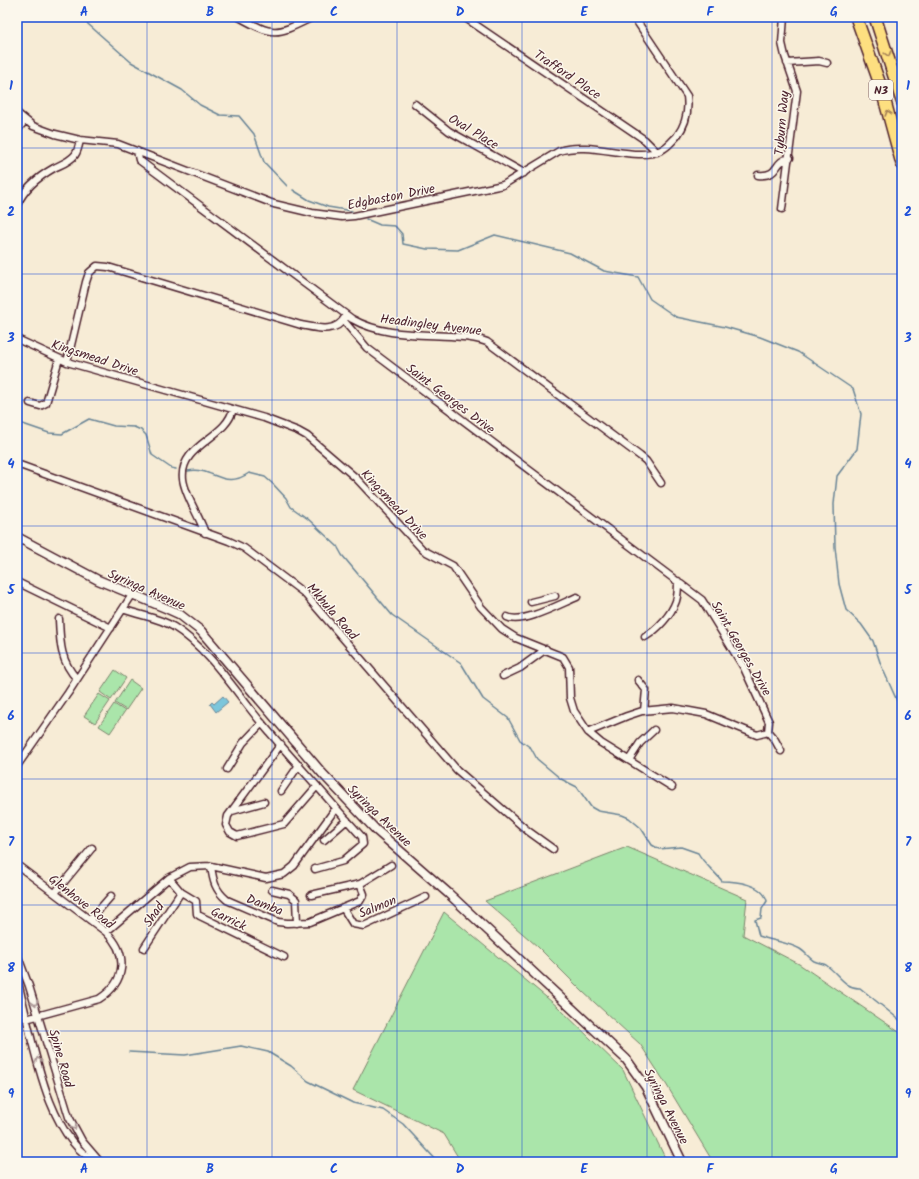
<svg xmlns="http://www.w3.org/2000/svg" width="919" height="1179" viewBox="0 0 919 1179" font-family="Kalam,sans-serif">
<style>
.green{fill:#aae5aa;stroke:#7a826a}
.water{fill:#7bc6db;stroke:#678395}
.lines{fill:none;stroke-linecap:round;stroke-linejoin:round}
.stream{stroke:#678395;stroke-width:1.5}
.minor-casing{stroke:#4a1f2b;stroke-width:9}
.tertiary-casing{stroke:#4a1f2b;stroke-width:11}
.motorway-casing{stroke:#4a1f2b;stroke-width:14}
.minor{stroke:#fbf7ec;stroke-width:6}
.tertiary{stroke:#fbf7ec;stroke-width:8}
.motorway{stroke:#fedf80;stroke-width:11}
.oneway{stroke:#a47f56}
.oneway2{stroke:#ab9695}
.grid{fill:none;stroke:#1d4ed8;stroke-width:1;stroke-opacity:0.55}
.labels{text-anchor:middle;stroke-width:3;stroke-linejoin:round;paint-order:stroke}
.shield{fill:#fbf7ec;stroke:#7f6065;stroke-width:1}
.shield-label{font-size:12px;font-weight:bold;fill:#4a1f2b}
.street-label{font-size:13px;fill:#4a1f2b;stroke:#fbf7ec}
.neatline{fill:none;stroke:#1d4ed8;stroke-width:1.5}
.grid-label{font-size:13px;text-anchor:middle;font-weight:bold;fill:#1d4ed8}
</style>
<rect width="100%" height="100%" fill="#f7ecd6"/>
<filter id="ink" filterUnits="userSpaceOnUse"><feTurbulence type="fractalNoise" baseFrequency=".025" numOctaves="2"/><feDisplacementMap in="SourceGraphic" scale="8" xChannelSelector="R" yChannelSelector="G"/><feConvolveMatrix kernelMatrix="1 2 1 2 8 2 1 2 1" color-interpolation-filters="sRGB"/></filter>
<g filter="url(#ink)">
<path class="green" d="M 115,670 L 126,678 L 111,700 L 100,692 Z
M 130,680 L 141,688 L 126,710 L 115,703 Z
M 99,694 L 110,701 L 95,723 L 84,716 Z
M 114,704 L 125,711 L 110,733 L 99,726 Z
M 627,847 L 747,899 L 743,935 L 799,964 L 902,1034 L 902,1162 L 713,1162 L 666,1084 L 640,1044 L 583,992 L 537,946 L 485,901 Z
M 444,912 L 558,1007 L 623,1070 L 667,1162 L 461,1162 L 444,1134 L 353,1090 Z"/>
<path class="water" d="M 223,696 L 228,702 L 216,712 L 210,704 L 212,702 L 214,704 Z"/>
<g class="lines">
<path class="stream" d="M 80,17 L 131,62 L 182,90 L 200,105 L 220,115 L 239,116 L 254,134 L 264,162 L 287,186
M 293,190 L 309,200 L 328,207 L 352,211
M 366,219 L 380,225 L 395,226 L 402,234 L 403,244 L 427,249 L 458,250 L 495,235 L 570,253 L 604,271 L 638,277 L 650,299 L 676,317 L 725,327 L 760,337 L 798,352 L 853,389 L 861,414 L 857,449 L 837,476 L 834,504 L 835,547 L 839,584 L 846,610 L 861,624 L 873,641 L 881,665 L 902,712
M 17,422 L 49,433 L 62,434 L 89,419 L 114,426 L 134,427 L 141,430 L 146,435 L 152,455 L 171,468 L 176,469
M 188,471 C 213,466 223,491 249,473 L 265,477 L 273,484 L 286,498 L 291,507 L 308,519 L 337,546 L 342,555 L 392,615 L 461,663 L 483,699 L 508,718 L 520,740 L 531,748 L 537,759 L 561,779 L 577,787 L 591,807 L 598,811 L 622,815 L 629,818 L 641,828 L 652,845 L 659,849 L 681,847 L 698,853 C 704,864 714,871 722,881 C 736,881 763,884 767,901 L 762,909 L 761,918 L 755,920 L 759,936 C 772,941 787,942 800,949 C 805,952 809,958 814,961 C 818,963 822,963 826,965 C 838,973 845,989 860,988 L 902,1022
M 129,1052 L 185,1055 L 241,1046 L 268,1052 L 291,1066 L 308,1081 L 353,1103 L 383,1110 L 403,1124 L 438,1162"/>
<defs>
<path id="minor" d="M 239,17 C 275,37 276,35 313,17
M 464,17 L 645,140 L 657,152
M 787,63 L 819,61 L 827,63
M 415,104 L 449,131 L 524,173
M 17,113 L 33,126 L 55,134 L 80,140 L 118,144 L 274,204 L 312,213 L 342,217 L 354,216 L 503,185 L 559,151 C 592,140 636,163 661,150 C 668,147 672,141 677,136 C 686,124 689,111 687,96 L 634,17
M 17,130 L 25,121
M 137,151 L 139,160 L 352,319 C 382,336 417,334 451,336 C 463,337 475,337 487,342 L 640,456 L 646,461 L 661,483
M 758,175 C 781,177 772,161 790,158
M 17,205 C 24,189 38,177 54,168 C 62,164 69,162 75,155 C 78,151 79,145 80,140
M 782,209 L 797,91 L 785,56 L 782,43 L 784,17
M 343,320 L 367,348 L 702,600 L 744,668 L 769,722 L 768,732
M 17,339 L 67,362 L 264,418 L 298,431 L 307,436 L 356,478 L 423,550 L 453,566 L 481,607 L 502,629 L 516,638 L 563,657 L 569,667 L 570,698 L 574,711 L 588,732 L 601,743 L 672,787
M 67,362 L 86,282 L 89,273 L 97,266 L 108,267 L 301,325 C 317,328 336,334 345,317
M 30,403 L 40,406 L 46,403 L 59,359
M 17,464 L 229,541 L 244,548 L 304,593 L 457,770 L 528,831 L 553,849
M 205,533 C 199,515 185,496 183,479 C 179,445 227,438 233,409
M 17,582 L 111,628
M 531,602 L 555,596
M 123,609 C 140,616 158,617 174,627 C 208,648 235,691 260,721 C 285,751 311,779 336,808
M 507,617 C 522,625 562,603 577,597
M 59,619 C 60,642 60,661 77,679
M 645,637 C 658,629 671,615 676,601 C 678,595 678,588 678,581
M 503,676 L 520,668 L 546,649
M 638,680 L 646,690 L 644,711
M 588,732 L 627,716 L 642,711 L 673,708 L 706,714 L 757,735 L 768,732
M 768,732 L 775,740 L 781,751
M 281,744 L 228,816 L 226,825 L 230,832 L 237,836 L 284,824 L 317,786
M 629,760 L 640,743 L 654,730
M 17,766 L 68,693 L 132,595
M 227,769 L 243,743 L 262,723
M 281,791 L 299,765
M 232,811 L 264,802
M 324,840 L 347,820
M 17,865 L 106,932 C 129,954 126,982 99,999 L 26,1019
M 211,866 C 213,881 215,890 227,900 L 278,922 L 287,923 L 310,922 L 360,901 L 364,894 L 360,884 L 311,895
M 169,878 L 181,892 L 196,901 L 197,914 L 200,916 L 284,957
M 360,884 L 391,865
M 272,890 L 289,894 L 296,900 L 297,923
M 55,893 L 92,848
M 343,908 L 353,924 L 364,926 L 426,897
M 90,920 L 111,896
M 106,932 L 169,878 L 190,867 L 211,866 L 266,878 L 284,874 L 294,866 L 336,808 L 362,837 L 363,844 L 343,861 L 315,869
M 144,948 L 181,892
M 17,954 L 29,986 L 69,1117 L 82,1141 L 100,1162
M 17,979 C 31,1029 45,1141 98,1162"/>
<path id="tertiary" d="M 17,537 L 98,580 L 168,609 L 179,614 L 201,631 L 322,773 L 376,830 L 448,893 L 626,1059 L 646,1087 L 682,1162"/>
<path id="motorway" d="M 856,17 L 881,87 L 902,164
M 875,17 L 902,101"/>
</defs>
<use href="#minor" class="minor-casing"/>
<use href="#tertiary" class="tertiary-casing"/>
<use href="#motorway" class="motorway-casing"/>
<use href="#minor" class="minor"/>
<use href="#tertiary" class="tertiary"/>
<use href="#motorway" class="motorway"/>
</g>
<defs><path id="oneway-chevron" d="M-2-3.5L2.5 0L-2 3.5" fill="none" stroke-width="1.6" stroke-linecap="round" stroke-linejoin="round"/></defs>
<g class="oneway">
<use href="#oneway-chevron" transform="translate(888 54) rotate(73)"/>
<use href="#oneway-chevron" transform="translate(888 113) rotate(-106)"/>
</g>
<g class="oneway2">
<use href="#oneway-chevron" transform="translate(35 1003) rotate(73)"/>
<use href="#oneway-chevron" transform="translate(38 1060) rotate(-106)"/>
<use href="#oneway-chevron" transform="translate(74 1127) rotate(61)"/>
</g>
</g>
<path class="grid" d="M 147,17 L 147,1162M 272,17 L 272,1162M 397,17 L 397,1162M 522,17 L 522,1162M 647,17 L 647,1162M 772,17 L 772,1162M 17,148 L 902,148M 17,274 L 902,274M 17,400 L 902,400M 17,526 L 902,526M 17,653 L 902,653M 17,779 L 902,779M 17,905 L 902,905M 17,1031 L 902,1031"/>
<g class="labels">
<rect class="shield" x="869" y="80" width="24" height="20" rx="3"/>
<g class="shield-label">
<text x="881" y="94">N3</text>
</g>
<g class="street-label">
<text transform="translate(568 74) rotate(34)" y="5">Trafford Place</text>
<text transform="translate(781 123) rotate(-85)" y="5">Tyburn Way</text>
<text transform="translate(474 131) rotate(31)" y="5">Oval Place</text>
<text transform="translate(391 196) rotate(-11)" y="5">Edgbaston Drive</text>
<text transform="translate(431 324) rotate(7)" y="5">Headingley Avenue</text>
<text transform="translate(95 357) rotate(18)" y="5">Kingsmead Drive</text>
<text transform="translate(451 398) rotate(37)" y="5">Saint Georges Drive</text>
<text transform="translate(395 504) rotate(47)" y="5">Kingsmead Drive</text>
<text transform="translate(147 589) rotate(24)" y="5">Syringa Avenue</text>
<text transform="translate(333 611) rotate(49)" y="5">Mkhula Road</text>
<text transform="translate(742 648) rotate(60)" y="5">Saint Georges Drive</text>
<text transform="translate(380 815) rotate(44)" y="5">Syringa Avenue</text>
<text transform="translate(82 901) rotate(38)" y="5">Glenhove Road</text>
<text transform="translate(265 904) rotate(21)" y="5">Damba</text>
<text transform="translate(377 906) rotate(-22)" y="5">Salmon</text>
<text transform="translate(153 914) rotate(-56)" y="5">Shad</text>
<text transform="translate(229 918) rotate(26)" y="5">Garrick</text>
<text transform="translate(62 1058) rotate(74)" y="5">Spine Road</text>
<text transform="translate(667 1106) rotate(63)" y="5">Syringa Avenue</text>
</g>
</g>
<rect width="919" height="1179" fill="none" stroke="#fbf7ec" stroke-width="44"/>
<rect x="22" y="22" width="875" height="1135" class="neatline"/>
<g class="grid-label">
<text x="84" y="16">A</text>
<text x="210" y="16">B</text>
<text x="334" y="16">C</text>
<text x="460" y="16">D</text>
<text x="584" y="16">E</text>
<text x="710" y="16">F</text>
<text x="834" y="16">G</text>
<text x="11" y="90">1</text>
<text x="908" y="90">1</text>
<text x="11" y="216">2</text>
<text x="908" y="216">2</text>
<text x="11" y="342">3</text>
<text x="908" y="342">3</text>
<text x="11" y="468">4</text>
<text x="908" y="468">4</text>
<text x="11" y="594">5</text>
<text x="908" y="594">5</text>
<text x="11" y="720">6</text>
<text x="908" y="720">6</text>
<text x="11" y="846">7</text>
<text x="908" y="846">7</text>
<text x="11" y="972">8</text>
<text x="908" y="972">8</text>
<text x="11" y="1098">9</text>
<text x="908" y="1098">9</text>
<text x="84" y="1173">A</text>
<text x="210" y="1173">B</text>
<text x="334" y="1173">C</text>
<text x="460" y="1173">D</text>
<text x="584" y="1173">E</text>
<text x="710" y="1173">F</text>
<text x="834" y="1173">G</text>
</g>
</svg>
